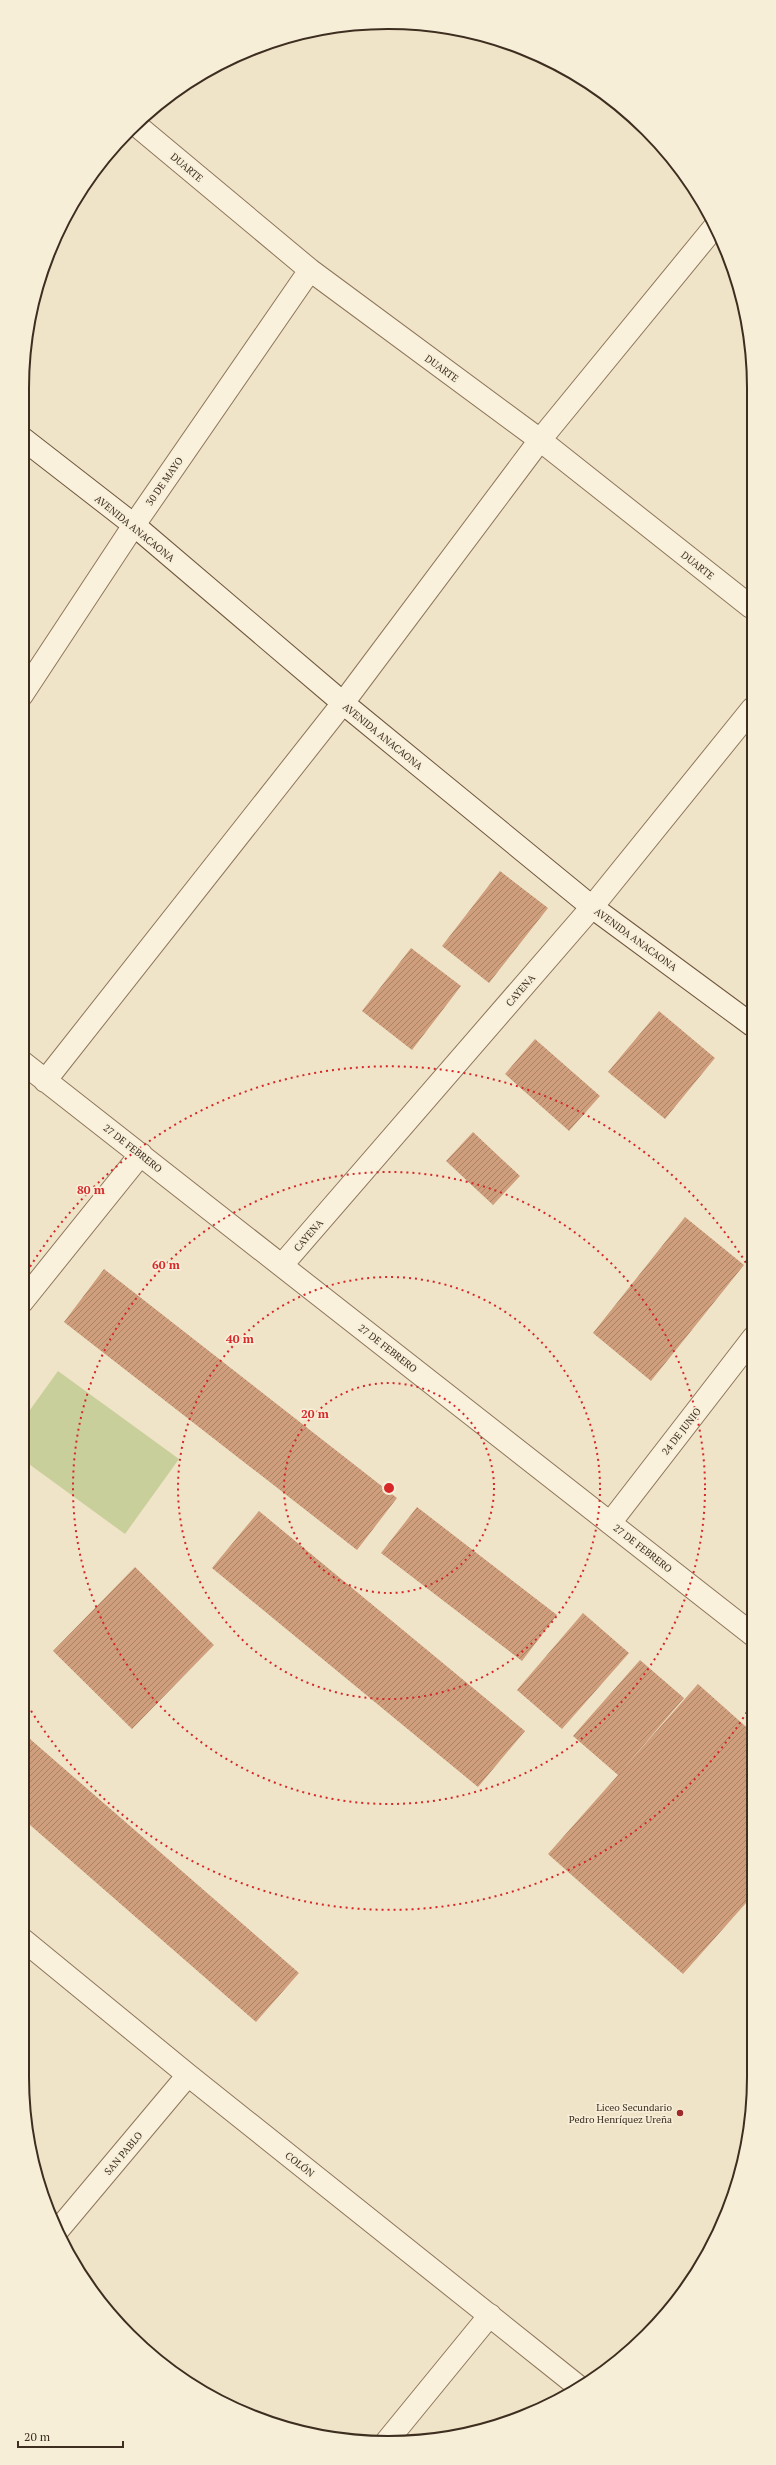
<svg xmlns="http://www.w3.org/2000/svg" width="776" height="2465" viewBox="0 0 776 2465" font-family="'PT Serif',serif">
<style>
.park{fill:#c9cf9b}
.building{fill:url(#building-hatch)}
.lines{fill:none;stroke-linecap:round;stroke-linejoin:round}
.street-casing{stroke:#8d765c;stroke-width:24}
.secondary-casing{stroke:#6f573f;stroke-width:24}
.street{stroke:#faf1dc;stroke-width:22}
.secondary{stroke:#faf1dc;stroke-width:22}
.ring{fill:none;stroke:#d62828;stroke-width:2;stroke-dasharray:2 4}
.poi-dot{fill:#9e2a2b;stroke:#f7eed8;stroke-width:1.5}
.labels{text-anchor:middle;stroke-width:3.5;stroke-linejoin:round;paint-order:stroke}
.street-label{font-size:10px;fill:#3d2e20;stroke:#f7eed8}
.poi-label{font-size:10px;fill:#3d2e20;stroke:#f7eed8;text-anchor:end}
.rim{fill:none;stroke:#3d2e20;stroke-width:2}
.centre{fill:#d62828;stroke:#f7eed8;stroke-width:2}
.ring-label{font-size:12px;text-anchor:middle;font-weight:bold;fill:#d62828;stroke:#f7eed8;stroke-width:3.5;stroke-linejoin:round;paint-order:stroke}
</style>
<defs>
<pattern id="building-hatch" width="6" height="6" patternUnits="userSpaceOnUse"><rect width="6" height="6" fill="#cf9f7d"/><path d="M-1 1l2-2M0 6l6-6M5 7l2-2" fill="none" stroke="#a98266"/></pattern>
</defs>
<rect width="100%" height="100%" fill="#f0e4c8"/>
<path class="park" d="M 58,1371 L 179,1459 L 125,1534 L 22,1459 L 22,1421 Z"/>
<path class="building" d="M 500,871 L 548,908 L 489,983 L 442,946 Z
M 411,948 L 461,986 L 412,1050 L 362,1011 Z
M 659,1011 L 715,1058 L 665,1119 L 608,1072 Z
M 535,1039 L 600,1096 L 569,1131 L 505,1074 Z
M 473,1132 L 520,1176 L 493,1205 L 446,1161 Z
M 685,1217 L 744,1265 L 651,1381 L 593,1333 Z
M 104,1269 L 397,1498 L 357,1550 L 64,1322 Z
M 417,1507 L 557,1615 L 522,1661 L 381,1553 Z
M 259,1511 L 525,1731 L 478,1787 L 212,1568 Z
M 135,1567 L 214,1645 L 132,1729 L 53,1651 Z
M 583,1613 L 629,1653 L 562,1729 L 517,1690 Z
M 640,1660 L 684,1698 L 623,1769 L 698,1684 L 753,1733 L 754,1894 L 683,1974 L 548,1854 L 618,1775 L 573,1736 Z
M 22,1732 L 299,1973 L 256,2022 L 22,1818 Z"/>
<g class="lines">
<defs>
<path id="street" d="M 135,124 L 310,270 L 540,440 L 751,607
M 22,695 L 134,525 L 310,270
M 22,1062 L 753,1635
M 45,1081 L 343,703 L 540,440 L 716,225
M 282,1265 L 592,907 L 752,709
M 22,1302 L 141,1154
M 610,1523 L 753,1338
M 22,1939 L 188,2075 L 579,2387
M 58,2230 L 188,2075
M 387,2441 L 490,2315"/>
<path id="secondary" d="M 22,438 L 134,525 L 343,703 L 592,907 L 752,1025"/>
</defs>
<use href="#street" class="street-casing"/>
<use href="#secondary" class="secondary-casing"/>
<use href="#street" class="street"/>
<use href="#secondary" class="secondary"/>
</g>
<g class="ring">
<circle cx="389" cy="1488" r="105"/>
<circle cx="389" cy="1488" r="211"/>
<circle cx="389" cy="1488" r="316"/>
<path d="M753 1702A422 422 0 0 1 24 1699M24 1277A422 422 0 0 1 751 1271"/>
</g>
<circle class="poi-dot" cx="680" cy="2113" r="4"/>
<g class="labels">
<g class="street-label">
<text transform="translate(187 167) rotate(40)" y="4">DUARTE</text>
<text transform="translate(442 368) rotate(36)" y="4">DUARTE</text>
<text transform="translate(164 481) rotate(-55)" y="4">30 DE MAYO</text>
<text transform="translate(135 528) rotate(39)" y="4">AVENIDA ANACAONA</text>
<text transform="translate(698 565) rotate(38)" y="4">DUARTE</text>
<text transform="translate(383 736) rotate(39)" y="4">AVENIDA ANACAONA</text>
<text transform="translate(636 939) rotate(36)" y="4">AVENIDA ANACAONA</text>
<text transform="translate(520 990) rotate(-49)" y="4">CAYENA</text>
<text transform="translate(133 1148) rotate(38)" y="4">27 DE FEBRERO</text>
<text transform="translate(308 1235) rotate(-49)" y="4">CAYENA</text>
<text transform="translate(388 1348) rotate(38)" y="4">27 DE FEBRERO</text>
<text transform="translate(681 1431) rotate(-52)" y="4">24 DE JUNIO</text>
<text transform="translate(643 1548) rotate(38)" y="4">27 DE FEBRERO</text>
<text transform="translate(123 2153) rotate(-50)" y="4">SAN PABLO</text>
<text transform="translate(300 2164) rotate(38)" y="4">COLÓN</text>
</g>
<g class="poi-label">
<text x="672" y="2111">Liceo Secundario<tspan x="672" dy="12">Pedro Henríquez Ureña</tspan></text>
</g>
</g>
<path d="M0 0H776V2465H0ZM388 29H388A359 359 0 0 1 747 388V2077A359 359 0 0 1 388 2436H388A359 359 0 0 1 29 2077V388A359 359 0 0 1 388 29Z" fill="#f7eed8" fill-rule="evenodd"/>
<path class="rim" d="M388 29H388A359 359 0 0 1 747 388V2077A359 359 0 0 1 388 2436H388A359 359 0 0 1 29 2077V388A359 359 0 0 1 388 29Z"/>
<circle cx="389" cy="1488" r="6" class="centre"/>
<g class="ring-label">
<text x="91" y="1194">80 m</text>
<text x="166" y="1269">60 m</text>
<text x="240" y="1343">40 m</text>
<text x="315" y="1418">20 m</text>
</g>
<path d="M18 2441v6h105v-6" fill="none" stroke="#3d2e20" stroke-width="2"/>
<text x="24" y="2441" font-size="12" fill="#3d2e20" stroke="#f7eed8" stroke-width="3" paint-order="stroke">20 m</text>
</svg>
